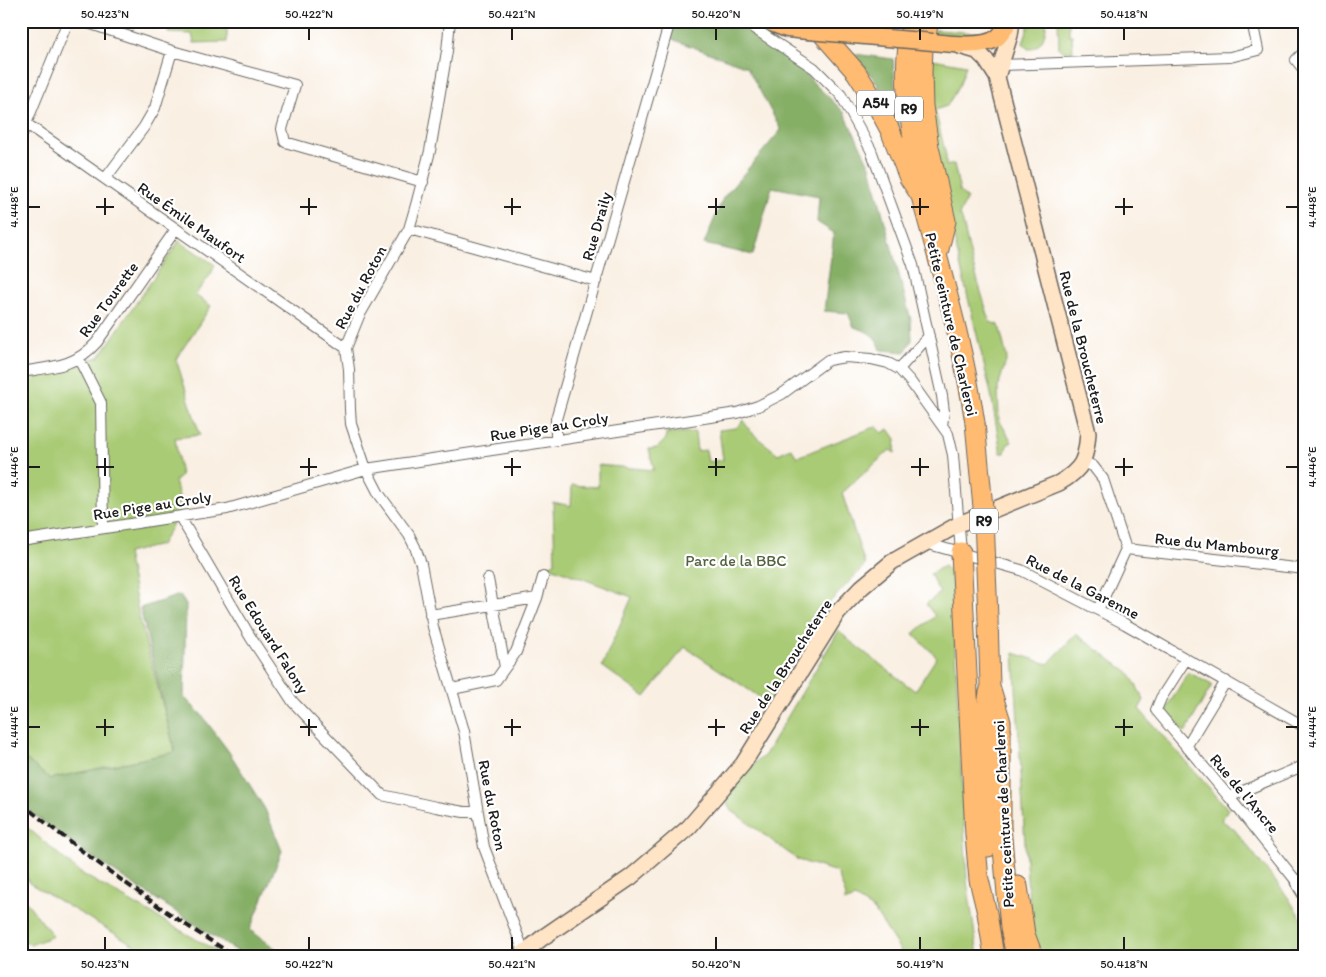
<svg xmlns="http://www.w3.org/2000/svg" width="1326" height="977" viewBox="0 0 1326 977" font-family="Itim,sans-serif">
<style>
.green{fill:#a9cb74;stroke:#627448}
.forest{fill:#86af66;stroke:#516641}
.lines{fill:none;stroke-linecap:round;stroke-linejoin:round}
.minor-casing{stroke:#696661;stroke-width:12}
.tertiary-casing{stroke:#696661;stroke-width:15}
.secondary-casing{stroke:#696661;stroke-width:18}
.primary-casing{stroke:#696661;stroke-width:19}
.motorway-casing{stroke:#696661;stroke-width:21}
.minor{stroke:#fff;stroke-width:10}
.tertiary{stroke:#fff;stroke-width:12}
.secondary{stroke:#ffe4c6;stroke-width:15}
.primary{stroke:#ffbb71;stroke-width:16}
.motorway{stroke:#ffbb71;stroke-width:19}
.rail{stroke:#1c1c1c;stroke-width:4;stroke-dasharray:8 4;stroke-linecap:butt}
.primary-bridge-casing{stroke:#696661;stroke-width:19;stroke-linecap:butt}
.motorway-bridge-casing{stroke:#696661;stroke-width:21;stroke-linecap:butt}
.primary-bridge{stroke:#ffbb71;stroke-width:16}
.motorway-bridge{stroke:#ffbb71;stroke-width:19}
.ticks{fill:none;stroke:#1c1c1c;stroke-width:2}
.labels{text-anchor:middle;stroke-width:4.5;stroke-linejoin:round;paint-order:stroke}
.shield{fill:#fff;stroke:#606060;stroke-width:1}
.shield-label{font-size:15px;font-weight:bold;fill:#1c1c1c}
.street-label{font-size:16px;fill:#1c1c1c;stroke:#fff}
.park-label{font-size:16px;fill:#54623f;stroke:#fff}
.neatline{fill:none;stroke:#1c1c1c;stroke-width:2}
.ticks-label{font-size:12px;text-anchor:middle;fill:#1c1c1c}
</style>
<rect width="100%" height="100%" fill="#fff"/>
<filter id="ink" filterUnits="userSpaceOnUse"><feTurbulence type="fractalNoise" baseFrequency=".02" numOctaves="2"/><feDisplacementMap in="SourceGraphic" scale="10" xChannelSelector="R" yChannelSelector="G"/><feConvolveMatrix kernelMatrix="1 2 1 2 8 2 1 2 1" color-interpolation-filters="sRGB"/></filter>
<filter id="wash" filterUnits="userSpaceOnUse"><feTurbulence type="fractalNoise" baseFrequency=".0096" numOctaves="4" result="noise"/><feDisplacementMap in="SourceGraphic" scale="20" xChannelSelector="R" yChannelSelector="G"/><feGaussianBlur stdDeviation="1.12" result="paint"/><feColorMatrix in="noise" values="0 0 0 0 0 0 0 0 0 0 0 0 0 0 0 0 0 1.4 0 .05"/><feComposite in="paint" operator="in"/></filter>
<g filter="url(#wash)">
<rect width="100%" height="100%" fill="#f9efe2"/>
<path class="green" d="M 125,21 L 227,21 L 227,42 L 194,43 L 192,34 L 168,33 L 168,27 L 133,26 Z
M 1030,21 L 1046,21 C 1047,33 1041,49 1028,49 L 1023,43 Z
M 1058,21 L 1069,21 L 1069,35 L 1072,35 L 1073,52 L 1063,51 L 1059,48 Z
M 935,30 L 977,33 L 976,37 L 934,36 Z
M 927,58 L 966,65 L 960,84 L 947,106 L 935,110 L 946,156 L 946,166 L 954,164 L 960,192 L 967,198 L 959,215 L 962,219 L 972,262 L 990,322 L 999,325 L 1007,358 L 998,387 L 999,420 L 1012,442 L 1007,445 L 1005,453 L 1001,453 L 991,394 L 958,256 L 930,128 Z
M 179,241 L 215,265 L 211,274 L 195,295 L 211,306 L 176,359 L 200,435 L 175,438 L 181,476 L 175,481 L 182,508 L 161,545 L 127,553 L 139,616 L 175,752 L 49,779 L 21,755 L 21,374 L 58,369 L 99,357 Z
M 744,420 C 748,434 767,444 778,454 L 791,448 L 797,457 L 877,426 L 882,433 L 889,429 L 896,439 L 895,453 L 890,450 L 842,493 L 865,565 L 828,604 L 767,702 L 685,647 L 645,697 L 602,666 L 632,597 L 548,566 L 555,563 L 553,502 L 571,506 L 572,485 L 598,487 L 598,465 L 654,470 L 649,449 L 657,448 L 666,439 L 666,433 L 695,432 L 697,451 L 706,450 L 708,462 L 723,460 L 719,430 L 736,428 Z
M 944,566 L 951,572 L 967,881 L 978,956 L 904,956 L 874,910 L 855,898 L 844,902 L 846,896 L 837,872 L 798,860 L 731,810 L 720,791 L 765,755 L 839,630 L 851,642 L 915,691 L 937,657 L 913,634 L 935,616 L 926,604 L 940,593 L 930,574 Z
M 1076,634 L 1130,674 L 1144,700 L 1139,709 L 1228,809 L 1221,820 L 1234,829 L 1287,896 L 1305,924 L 1305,956 L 1041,956 L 1033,933 L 1027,879 L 1014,653 L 1048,664 Z
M 1188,672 L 1212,685 L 1185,733 L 1167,711 L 1167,708 Z
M 21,822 L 79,872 L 225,956 L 153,956 L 29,883 L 21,859 Z
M 21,895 L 53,936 L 30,945 L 26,941 L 21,944 Z"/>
<path class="forest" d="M 671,21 L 734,21 L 747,28 L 793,63 L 844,112 L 870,166 L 911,320 L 912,340 L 905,352 L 881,350 C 877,336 868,331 854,327 L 848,313 L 824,311 L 834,233 L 817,222 L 819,196 L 772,187 L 753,255 L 704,244 L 723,198 L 781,130 L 747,67 L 666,37 Z
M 844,21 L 895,21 L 897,22 L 893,27 L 887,28 Z
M 854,54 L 893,59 L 896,102 L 899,127 L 876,82 Z
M 180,595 L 186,605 L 184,697 L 201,714 L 229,752 L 265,809 L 282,851 L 250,930 L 286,956 L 246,956 L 227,945 L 84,852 L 21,805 L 21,755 L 50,779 L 175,752 L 140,608 Z"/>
</g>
<g filter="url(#ink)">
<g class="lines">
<defs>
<path id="minor" d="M 82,21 L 172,51 L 295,85 L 282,129 L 285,142 L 423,182
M 450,21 L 447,51 L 430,151 L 416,205 L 409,229 L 359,316 L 346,348 L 349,369 L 350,410 L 351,424 L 366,469 L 379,494 L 409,535 L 415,547 L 421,564 L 433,627 L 464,731 L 484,847 L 524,952
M 748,21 L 749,25 L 814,68 L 841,95 L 871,150 L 913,265 L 942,396 L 944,412 L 942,425
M 1305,51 L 1296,60 L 1305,71
M 1001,65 L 1230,57 L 1258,50 L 1252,21
M 21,120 L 346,348
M 21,136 L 68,21
M 105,179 L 144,127 L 155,108 L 172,51
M 409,229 L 596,281
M 79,359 L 101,403 L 103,528
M 899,369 L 929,336
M 21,372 C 53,367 75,367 97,342 L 176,229
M 556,440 L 556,419 L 670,21
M 1083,462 L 1093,466 L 1103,479 L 1126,549
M 180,517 L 251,638 L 293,702 L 382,795 L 436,807 L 464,812 L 478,812
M 21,541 L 227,509 L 366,469 L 737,413 L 758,406 L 782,394 L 828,360 L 845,357 L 871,359 L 888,363 L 899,369 L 910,381 L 948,434 L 953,455 L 961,552
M 925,543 L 1021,570 L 1125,624 L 1305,727
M 1126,549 L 1305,569
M 488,579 L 505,667
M 537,598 L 543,577
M 1098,610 L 1126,549
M 430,615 L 537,598 L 516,652 L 496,680 L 452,689
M 1186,659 L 1161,698 L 1156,710 L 1229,797 L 1297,882
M 1186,747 L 1226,681
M 1229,797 L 1305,765
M 21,848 L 23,865 L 21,868"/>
<path id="tertiary" d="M 1305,879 L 1297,882 L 1305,895"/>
<path id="secondary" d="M 960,46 L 977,51 L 986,60 L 997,77
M 520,956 L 542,938 L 631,877 L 689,827 L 743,764 L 838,612 L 862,587 L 892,562 L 959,524 L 1059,483 C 1083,469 1086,460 1088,433 L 997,77 L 1010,35 L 1012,21"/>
<path id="primary" d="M 766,21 L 787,29 L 808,31
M 933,42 C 951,44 983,48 997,38 C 1002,34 1006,26 1009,21"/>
<path id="motorway" d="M 811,21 L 856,72 L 874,100 L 890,130 L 909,178 L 921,196
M 912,21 C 904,56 905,90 911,124 C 914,150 921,171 921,196 C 941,271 964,347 975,423
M 929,21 L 923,48 L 922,72 L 923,106 L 929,147 L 946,221 L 938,253
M 961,552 L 975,835 L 979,880 L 987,913 L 994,956
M 988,619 L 990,686 L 1001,722 L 1001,826 L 1010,928 L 1016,956
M 988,847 L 984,729 L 989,692
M 1018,886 L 1025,934 L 1033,956"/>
</defs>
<use href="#minor" class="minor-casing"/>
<use href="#tertiary" class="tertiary-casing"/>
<use href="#secondary" class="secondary-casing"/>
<use href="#primary" class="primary-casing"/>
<use href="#motorway" class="motorway-casing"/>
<use href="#minor" class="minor"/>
<use href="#tertiary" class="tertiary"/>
<use href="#secondary" class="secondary"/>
<use href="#primary" class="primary"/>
<use href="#motorway" class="motorway"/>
<path class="rail" d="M 21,803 C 89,858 160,910 235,956"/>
<defs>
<path id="primary-bridge" d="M 808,31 L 933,42"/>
<path id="motorway-bridge" d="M 975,423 L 984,518 L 988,619"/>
</defs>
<use href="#primary-bridge" class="primary-bridge-casing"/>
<use href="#motorway-bridge" class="motorway-bridge-casing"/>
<use href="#primary-bridge" class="primary-bridge"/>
<use href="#motorway-bridge" class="motorway-bridge"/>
</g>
</g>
<path class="ticks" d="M 105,28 L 105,40M 309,28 L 309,40M 512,28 L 512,40M 716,28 L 716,40M 920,28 L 920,40M 1124,28 L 1124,40M 105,198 L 105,215M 309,198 L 309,215M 512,198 L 512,215M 716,198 L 716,215M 920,198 L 920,215M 1124,198 L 1124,215M 28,207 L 40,207M 96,207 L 114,207M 300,207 L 317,207M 504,207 L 521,207M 708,207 L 725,207M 911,207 L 929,207M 1115,207 L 1133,207M 1286,207 L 1298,207M 105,458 L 105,476M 309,458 L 309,476M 512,458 L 512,476M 716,458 L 716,476M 920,458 L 920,476M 1124,458 L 1124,476M 28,467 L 40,467M 96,467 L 114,467M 300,467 L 317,467M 504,467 L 521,467M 708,467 L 725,467M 911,467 L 929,467M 1115,467 L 1133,467M 1286,467 L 1298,467M 105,719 L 105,736M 309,719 L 309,736M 512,719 L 512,736M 716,719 L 716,736M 920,719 L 920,736M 1124,719 L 1124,736M 28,727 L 40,727M 96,727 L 114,727M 300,727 L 317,727M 504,727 L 521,727M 708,727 L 725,727M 911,727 L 929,727M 1115,727 L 1133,727M 1286,727 L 1298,727M 105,937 L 105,950M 309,937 L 309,950M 512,937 L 512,950M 716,937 L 716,950M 920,937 L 920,950M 1124,937 L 1124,950"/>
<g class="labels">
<g class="shield">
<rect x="857" y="90.5" width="38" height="25" rx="4"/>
<rect x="895" y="96.5" width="28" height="25" rx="4"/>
<rect x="970" y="508.5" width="28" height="25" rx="4"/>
</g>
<g class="shield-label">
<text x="876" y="108">A54</text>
<text x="909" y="114">R9</text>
<text x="984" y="526">R9</text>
</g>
<g class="street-label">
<text transform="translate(192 222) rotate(35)" y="6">Rue Émile Maufort</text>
<text transform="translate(596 226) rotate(-74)" y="6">Rue Draily</text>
<text transform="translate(360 287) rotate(-62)" y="6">Rue du Roton</text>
<text transform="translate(108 299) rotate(-54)" y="6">Rue Tourette</text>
<text transform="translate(952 324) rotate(77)" y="6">Petite ceinture de Charleroi</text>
<text transform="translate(1084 347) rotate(76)" y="6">Rue de la Broucheterre</text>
<text transform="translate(549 426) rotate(-9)" y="6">Rue Pige au Croly</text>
<text transform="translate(152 505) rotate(-9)" y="6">Rue Pige au Croly</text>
<text transform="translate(1217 544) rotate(6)" y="6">Rue du Mambourg</text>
<text transform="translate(1083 586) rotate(27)" y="6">Rue de la Garenne</text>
<text transform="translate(269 634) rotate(58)" y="6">Rue Edouard Falony</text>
<text transform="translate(785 666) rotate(-57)" y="6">Rue de la Broucheterre</text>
<text transform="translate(1245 793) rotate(50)" y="6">Rue de l'Ancre</text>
<text transform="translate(493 805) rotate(79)" y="6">Rue du Roton</text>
<text transform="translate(1003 814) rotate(-93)" y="6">Petite ceinture de Charleroi</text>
</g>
<g class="park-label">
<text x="736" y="566">Parc de la BBC</text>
</g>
</g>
<rect width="1326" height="977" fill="none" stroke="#fff" stroke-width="55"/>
<rect x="28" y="28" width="1270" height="922" class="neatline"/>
<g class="ticks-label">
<text x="105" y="18">50.423°N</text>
<text x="309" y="18">50.422°N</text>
<text x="512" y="18">50.421°N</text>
<text x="716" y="18">50.420°N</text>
<text x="920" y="18">50.419°N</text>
<text x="1124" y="18">50.418°N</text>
<text transform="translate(1312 207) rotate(-90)" y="4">4.448°E</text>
<text transform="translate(14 207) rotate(-90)" y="4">4.448°E</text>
<text transform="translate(1312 467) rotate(-90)" y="4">4.446°E</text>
<text transform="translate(14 467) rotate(-90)" y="4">4.446°E</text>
<text transform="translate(1312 727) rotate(-90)" y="4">4.444°E</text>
<text transform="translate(14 727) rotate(-90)" y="4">4.444°E</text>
<text x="105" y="968">50.423°N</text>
<text x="309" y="968">50.422°N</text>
<text x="512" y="968">50.421°N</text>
<text x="716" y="968">50.420°N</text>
<text x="920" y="968">50.419°N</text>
<text x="1124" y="968">50.418°N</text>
</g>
</svg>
